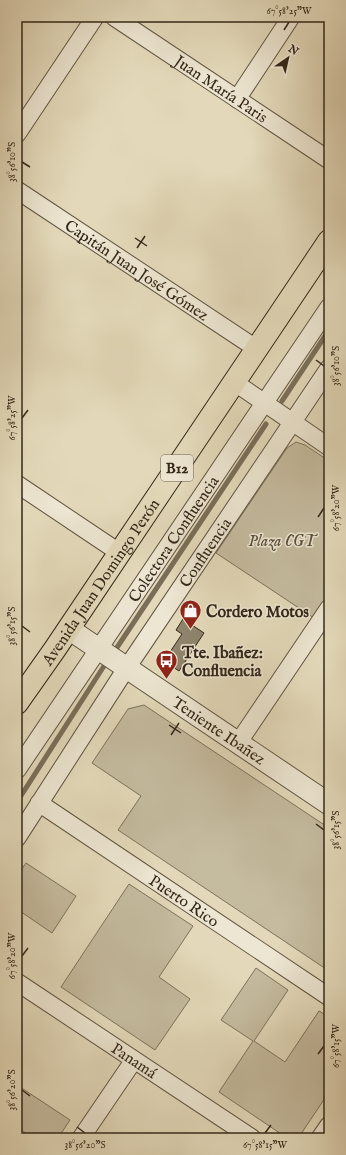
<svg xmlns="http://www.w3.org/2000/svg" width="346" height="1155" viewBox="0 0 346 1155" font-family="'IM FELL English',serif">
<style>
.green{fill:#c5bb9f;stroke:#7c725c}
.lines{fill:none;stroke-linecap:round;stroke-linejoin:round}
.stream{stroke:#7a6e59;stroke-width:5}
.building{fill:#8f846d;stroke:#342819}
.minor-casing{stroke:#605441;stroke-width:19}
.tertiary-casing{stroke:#605441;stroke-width:23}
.primary-casing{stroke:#342819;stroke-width:24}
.minor{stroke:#ede6d2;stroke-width:17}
.tertiary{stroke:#ede6d2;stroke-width:21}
.primary{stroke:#e3d9ba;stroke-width:22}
.ticks{fill:none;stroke:#342819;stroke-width:1.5}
.labels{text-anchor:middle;stroke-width:3;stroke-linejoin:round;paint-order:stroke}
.shield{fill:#ede6d2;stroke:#6c6150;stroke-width:1}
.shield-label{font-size:15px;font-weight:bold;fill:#342819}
.street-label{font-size:16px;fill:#342819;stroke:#ede6d2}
.park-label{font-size:16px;font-style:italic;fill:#584d3a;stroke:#ede6d2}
.poi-label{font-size:16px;font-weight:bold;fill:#342819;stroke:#ede6d2;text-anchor:start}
.neatline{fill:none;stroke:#342819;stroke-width:1.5}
.ticks-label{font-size:10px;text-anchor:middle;fill:#342819}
</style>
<rect width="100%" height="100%" fill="#e3d9ba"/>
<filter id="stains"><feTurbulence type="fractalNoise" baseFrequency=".005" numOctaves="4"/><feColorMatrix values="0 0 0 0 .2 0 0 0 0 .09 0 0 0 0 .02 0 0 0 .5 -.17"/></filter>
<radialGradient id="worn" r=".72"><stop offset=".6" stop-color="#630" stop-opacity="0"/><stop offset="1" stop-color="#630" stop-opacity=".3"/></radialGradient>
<path class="green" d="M 296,442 L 305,445 L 329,461 L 329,595 L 314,618 L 216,553 L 287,448 Z
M 144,705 L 329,828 L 329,971 L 118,830 L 141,796 L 92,763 L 128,709 Z
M 26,863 L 76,896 L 52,933 L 17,909 L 17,876 Z
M 129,884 L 193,926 L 159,977 L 190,999 L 155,1050 L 61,987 Z
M 256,968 L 288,990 L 254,1041 L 285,1062 L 319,1011 L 329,1017 L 329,1092 L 301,1134 L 287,1138 L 219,1092 L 253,1041 L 221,1020 Z
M 17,1085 L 70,1120 L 58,1138 L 33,1138 L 17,1127 Z"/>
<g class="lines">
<path class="stream" d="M 282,401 L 329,330
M 116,649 L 266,424
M 17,802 L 104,666"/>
</g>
<path class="building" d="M 183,619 L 204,633 L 179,671 L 164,661 L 182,634 L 176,630 Z"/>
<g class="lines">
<defs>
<g id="minor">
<path id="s1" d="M 114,17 L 329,160"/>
<path d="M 237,99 L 291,17"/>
<path d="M 17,134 L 95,17"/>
<path id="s2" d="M 17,190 L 257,349"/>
<path d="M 234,382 L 329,447"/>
<path d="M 17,484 L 120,553"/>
<path d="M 238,743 L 329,608"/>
<path id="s3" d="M 17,770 L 329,307"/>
<path id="s4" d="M 39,803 L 329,997"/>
<path id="s5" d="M 17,838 L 122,675 L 329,368"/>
<path id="s6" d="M 17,982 L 252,1138"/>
<path d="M 81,1138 L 134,1060"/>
<path d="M 320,1138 L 329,1125"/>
</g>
<g id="tertiary">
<path id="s7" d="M 69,629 L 329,804"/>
</g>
<g id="primary">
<path id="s8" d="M 17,703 L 55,649 L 329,241"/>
</g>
</defs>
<use href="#minor" class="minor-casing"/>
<use href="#tertiary" class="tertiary-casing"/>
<use href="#primary" class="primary-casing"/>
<use href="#minor" class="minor"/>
<use href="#tertiary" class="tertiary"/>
<use href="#primary" class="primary"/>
</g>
<path class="ticks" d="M 284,30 L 289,22M 22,162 L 30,167M 135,238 L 147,246M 137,248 L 145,236M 316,360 L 324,366M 22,418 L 28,410M 318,517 L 324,508M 22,626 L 30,632M 169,725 L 181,733M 171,735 L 179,723M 316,824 L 324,830M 22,956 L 28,948M 318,1054 L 324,1046M 22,1090 L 30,1096M 77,1127 L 85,1133M 265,1133 L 271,1125"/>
<defs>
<symbol id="shop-pin" viewBox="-11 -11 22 30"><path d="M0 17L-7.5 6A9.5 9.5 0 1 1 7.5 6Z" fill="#8f2418" stroke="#ede6d2"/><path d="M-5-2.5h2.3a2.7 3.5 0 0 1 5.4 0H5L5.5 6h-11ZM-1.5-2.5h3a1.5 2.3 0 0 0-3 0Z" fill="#fff"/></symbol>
<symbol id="bus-pin" viewBox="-11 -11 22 30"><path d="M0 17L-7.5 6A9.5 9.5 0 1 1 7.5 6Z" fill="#8f2418" stroke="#ede6d2"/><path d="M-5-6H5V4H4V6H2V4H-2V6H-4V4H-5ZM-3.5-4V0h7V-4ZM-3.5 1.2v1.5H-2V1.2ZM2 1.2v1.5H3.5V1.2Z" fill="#fff"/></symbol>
</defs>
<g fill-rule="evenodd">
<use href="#shop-pin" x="178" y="598" width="25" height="34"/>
<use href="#bus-pin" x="154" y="648" width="25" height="34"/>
</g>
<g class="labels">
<rect class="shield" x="161" y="455" width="32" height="26" rx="3"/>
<g class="shield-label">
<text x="177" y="473">B12</text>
</g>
<g class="street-label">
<text dy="6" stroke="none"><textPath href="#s1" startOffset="129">Juan María Paris</textPath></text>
<text dy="6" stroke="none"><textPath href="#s2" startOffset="144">Capitán Juan José Gómez</textPath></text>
<text dy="6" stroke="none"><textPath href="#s3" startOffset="279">Colectora Confluencia</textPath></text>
<text dy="6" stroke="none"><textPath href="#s5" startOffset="342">Confluencia</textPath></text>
<text dy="6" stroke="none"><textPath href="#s8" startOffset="147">Avenida Juan Domingo Perón</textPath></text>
<text dy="6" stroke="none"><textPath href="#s7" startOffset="181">Teniente Ibañez</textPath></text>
<text dy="6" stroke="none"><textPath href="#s4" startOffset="175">Puerto Rico</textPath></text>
<text dy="6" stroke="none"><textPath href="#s6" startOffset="141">Panamá</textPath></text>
</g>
<g class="park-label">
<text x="282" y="546">Plaza CGT</text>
</g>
<g class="poi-label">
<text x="206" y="617">Cordero Motos</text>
<text x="182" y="658">Tte. Ibañez:<tspan x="182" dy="18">Confluencia</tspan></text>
</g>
</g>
<rect width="346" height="1155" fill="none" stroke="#e3d9ba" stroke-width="44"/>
<g transform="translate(288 58) rotate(34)" stroke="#ede6d2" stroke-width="3" paint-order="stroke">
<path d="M0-3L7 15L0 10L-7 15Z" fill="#342819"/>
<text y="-6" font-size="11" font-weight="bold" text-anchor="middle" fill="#342819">N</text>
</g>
<rect x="22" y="22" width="302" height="1111" class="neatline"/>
<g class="ticks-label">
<text x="289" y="14">67°58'25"W</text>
<text transform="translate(11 162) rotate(-90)" y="4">38°56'10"S</text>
<text transform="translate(335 366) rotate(-90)" y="4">38°56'10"S</text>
<text transform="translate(11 418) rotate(-90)" y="4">67°58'25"W</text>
<text transform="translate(335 508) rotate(-90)" y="4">67°58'20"W</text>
<text transform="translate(11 626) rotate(-90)" y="4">38°56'15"S</text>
<text transform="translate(335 830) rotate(-90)" y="4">38°56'15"S</text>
<text transform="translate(11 956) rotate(-90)" y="4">67°58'20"W</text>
<text transform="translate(335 1046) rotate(-90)" y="4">67°58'15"W</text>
<text transform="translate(11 1090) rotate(-90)" y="4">38°56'20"S</text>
<text x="85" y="1148">38°56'20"S</text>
<text x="265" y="1148">67°58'15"W</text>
</g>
<rect width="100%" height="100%" filter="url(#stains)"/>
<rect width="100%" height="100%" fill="url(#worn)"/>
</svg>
